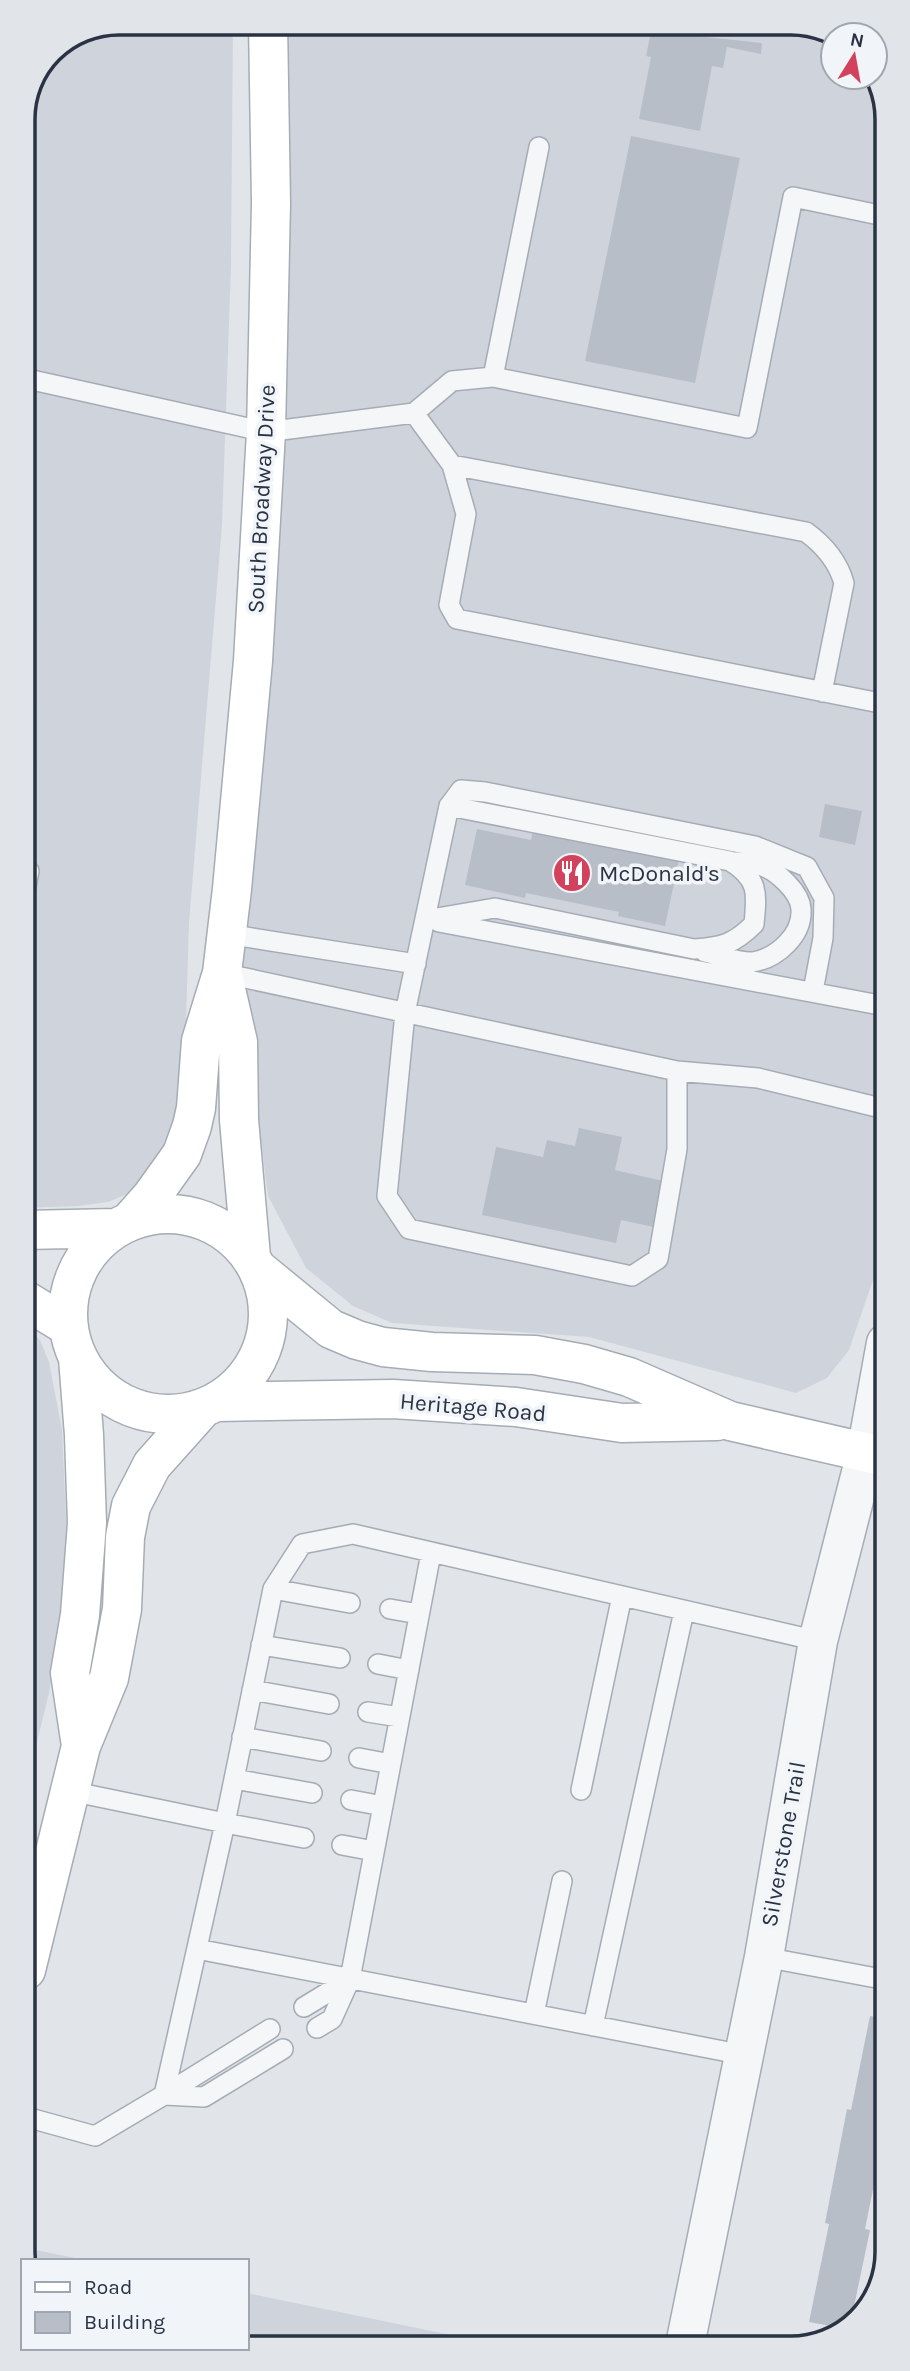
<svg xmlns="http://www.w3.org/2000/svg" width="910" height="2371" viewBox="0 0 910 2371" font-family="Karla,sans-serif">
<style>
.built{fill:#cfd4dc}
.building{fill:#b8bec8}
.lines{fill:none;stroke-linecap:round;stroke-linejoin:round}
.service-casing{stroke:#a6acb5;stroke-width:22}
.minor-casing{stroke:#a6acb5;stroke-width:41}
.secondary-casing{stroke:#a6acb5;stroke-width:41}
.service{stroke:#f4f6f8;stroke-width:19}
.minor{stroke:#f4f6f8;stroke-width:38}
.secondary{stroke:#fff;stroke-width:38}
.labels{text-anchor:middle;stroke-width:7;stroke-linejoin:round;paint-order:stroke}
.street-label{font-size:23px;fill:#293343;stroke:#f1f4f8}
.poi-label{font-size:23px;fill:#293343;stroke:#f1f4f8;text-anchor:start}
.rim{fill:none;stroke:#293343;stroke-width:3.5}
</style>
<rect width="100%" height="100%" fill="#e1e5ea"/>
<path class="built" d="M 119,23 L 233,23 L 231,266 L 222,525 L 189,923 L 184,1088 L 170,1139 L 143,1179 L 125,1195 L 108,1202 L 78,1206 L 25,1208 L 23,113 L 51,51 Z
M 268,23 L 798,23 L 833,36 L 833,77 L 873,77 L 884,94 L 886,1242 L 849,1350 L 827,1378 L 796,1393 L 589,1337 L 392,1323 L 353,1306 L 306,1268 L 268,1196 L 259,1126 L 222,973 Z
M 25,1324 L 40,1340 L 49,1362 L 62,1430 L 67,1540 L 63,1608 L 49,1693 L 25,1791 Z
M 26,2248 L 90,2261 L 26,2261 Z
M 247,2293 L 505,2346 L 247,2347 Z"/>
<path class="building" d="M 651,31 L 762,43 L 761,54 L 727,47 L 723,68 L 712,66 L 700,131 L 639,119 L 651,57 L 646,56 Z
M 24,111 L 31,112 L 24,144 L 23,144 Z
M 631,136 L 740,158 L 695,383 L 585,361 Z
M 825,804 L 862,811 L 855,845 L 819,837 Z
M 477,829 L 531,840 L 533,830 L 679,860 L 665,926 L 618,916 L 619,912 L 526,893 L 525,898 L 465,885 Z
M 579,1128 L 622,1137 L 615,1170 L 681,1185 L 672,1231 L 621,1220 L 616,1243 L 482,1215 L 496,1147 L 543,1157 L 547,1140 L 575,1146 Z
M 885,1895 L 887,1895 L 887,1944 L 876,1942 Z
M 870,2016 L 887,2019 L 887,2120 L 865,2229 L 870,2230 L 851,2321 L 841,2328 L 809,2322 L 829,2224 L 825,2223 L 847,2109 L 851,2110 Z"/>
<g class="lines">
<defs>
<path id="service" d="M 797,23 L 799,23
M 539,147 L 493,377 L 747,428 L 793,197 L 884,216
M 23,378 L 266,432 L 414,413 L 452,381 L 493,377
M 414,413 L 452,465 L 466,514 L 449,605 L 457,619 L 885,704
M 452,465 L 806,532 C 824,545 838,562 844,583 L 822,692
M 24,871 L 29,871 L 24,896
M 425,920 L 495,908 L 694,949 C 722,947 734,944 754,924 C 757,893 759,879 730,861 L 449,806
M 439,922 L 885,1006
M 227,934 L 416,964
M 705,952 C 719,955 739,963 753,962 C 777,958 803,935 801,909 C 800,892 777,871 762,866 C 754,863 743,863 735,862
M 222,973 L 677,1071 L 758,1078 L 885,1109
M 677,1071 L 677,1149 L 658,1259 L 632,1276 L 409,1229 L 387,1196 L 405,1013 L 449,806 L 461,790 L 485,792 L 755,846 L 807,867 L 824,898 L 823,938 L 813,991
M 273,1589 L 350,1603
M 390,1609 L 419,1614
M 261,1645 L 340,1658
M 378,1664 L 409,1670
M 252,1690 L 329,1704
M 368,1712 L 399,1717
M 242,1737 L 321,1751
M 359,1758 L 391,1764
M 234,1779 L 312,1793
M 581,1790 L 622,1596
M 70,1791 L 225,1823 L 273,1589 L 302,1544 L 353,1534 L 818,1641
M 351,1800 L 383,1806
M 342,1845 L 374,1851
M 197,1949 L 744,2055
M 764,1957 L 887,1980
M 304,2007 L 350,1979 L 431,1553
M 534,2014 L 562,1881
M 593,2026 L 684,1611
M 317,2028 L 332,2019 L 350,1979
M 164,2095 L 204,2097 L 283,2049
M 164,2095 L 270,2029
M 26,2117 L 95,2136 L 164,2095 L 225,1823 L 304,1838"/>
<path id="minor" d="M 685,2345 L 764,1957 L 818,1641 L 866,1453 L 886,1343"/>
<path id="secondary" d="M 223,976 L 238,1042 L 239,1120 L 251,1257
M68 1314a100 100 0 1 1 200 0a100 100 0 1 1-200 0Z
M 129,1222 L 152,1196 L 182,1154 L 192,1126 L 196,1108 L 201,1041 L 222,973 L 232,889 L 253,661 L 266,432 L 271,203 L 268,23
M 25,1230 L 116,1228
M 259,1270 L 331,1329 L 357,1340 L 383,1347 L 432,1352 L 535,1355 L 584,1364 L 629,1377 L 730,1421 L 886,1457
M 25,1300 L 69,1327
M 78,1358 L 84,1435 L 87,1523 L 80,1615 L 70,1673 L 81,1746
M 216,1402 L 393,1399 L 516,1407 L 622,1423 L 717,1421
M 26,1970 L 81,1746 L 109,1678 L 122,1609 L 125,1537 L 131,1506 L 152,1465 L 202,1409"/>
</defs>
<use href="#service" class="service-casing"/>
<use href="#minor" class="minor-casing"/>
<use href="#secondary" class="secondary-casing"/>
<use href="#service" class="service"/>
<use href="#minor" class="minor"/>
<use href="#secondary" class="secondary"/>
</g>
<defs>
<symbol id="restaurant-disc" viewBox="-11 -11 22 22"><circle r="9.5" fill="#d4415c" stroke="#f1f4f8"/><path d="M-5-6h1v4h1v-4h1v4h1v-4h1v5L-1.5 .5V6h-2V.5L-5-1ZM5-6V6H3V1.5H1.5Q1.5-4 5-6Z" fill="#fff"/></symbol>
</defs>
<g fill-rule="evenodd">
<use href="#restaurant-disc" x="550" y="851" width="44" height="44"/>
</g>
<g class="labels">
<g class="street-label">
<text transform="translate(261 499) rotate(-87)" y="8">South Broadway Drive</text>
<text transform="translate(473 1407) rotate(5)" y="8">Heritage Road</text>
<text transform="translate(783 1844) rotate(-80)" y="8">Silverstone Trail</text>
</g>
<g class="poi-label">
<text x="599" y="881">McDonald's</text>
</g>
</g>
<path d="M0 0H910V2371H0ZM119 35H791A84 84 0 0 1 875 119V2252A84 84 0 0 1 791 2336H119A84 84 0 0 1 35 2252V119A84 84 0 0 1 119 35Z" fill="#e1e5ea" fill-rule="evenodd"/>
<path class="rim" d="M119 35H791A84 84 0 0 1 875 119V2252A84 84 0 0 1 791 2336H119A84 84 0 0 1 35 2252V119A84 84 0 0 1 119 35Z"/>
<rect x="21" y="2259" width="228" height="91" fill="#f1f4f8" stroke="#a1a7b0" stroke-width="2"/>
<rect x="35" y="2282" width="35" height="10" fill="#ffffff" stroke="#a1a7b0" stroke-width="2"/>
<text x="84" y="2294" font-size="21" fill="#293343">Road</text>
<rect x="35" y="2312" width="35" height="21" fill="#b8bec8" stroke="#a1a7b0" stroke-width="2"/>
<text x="84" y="2329" font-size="21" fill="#293343">Building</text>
<g transform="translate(854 56) rotate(11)"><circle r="33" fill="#f1f4f8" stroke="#a1a7b0" stroke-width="2"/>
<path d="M0-5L12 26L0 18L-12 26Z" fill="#d4415c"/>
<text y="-10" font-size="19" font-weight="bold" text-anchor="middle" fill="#293343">N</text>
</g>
</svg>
